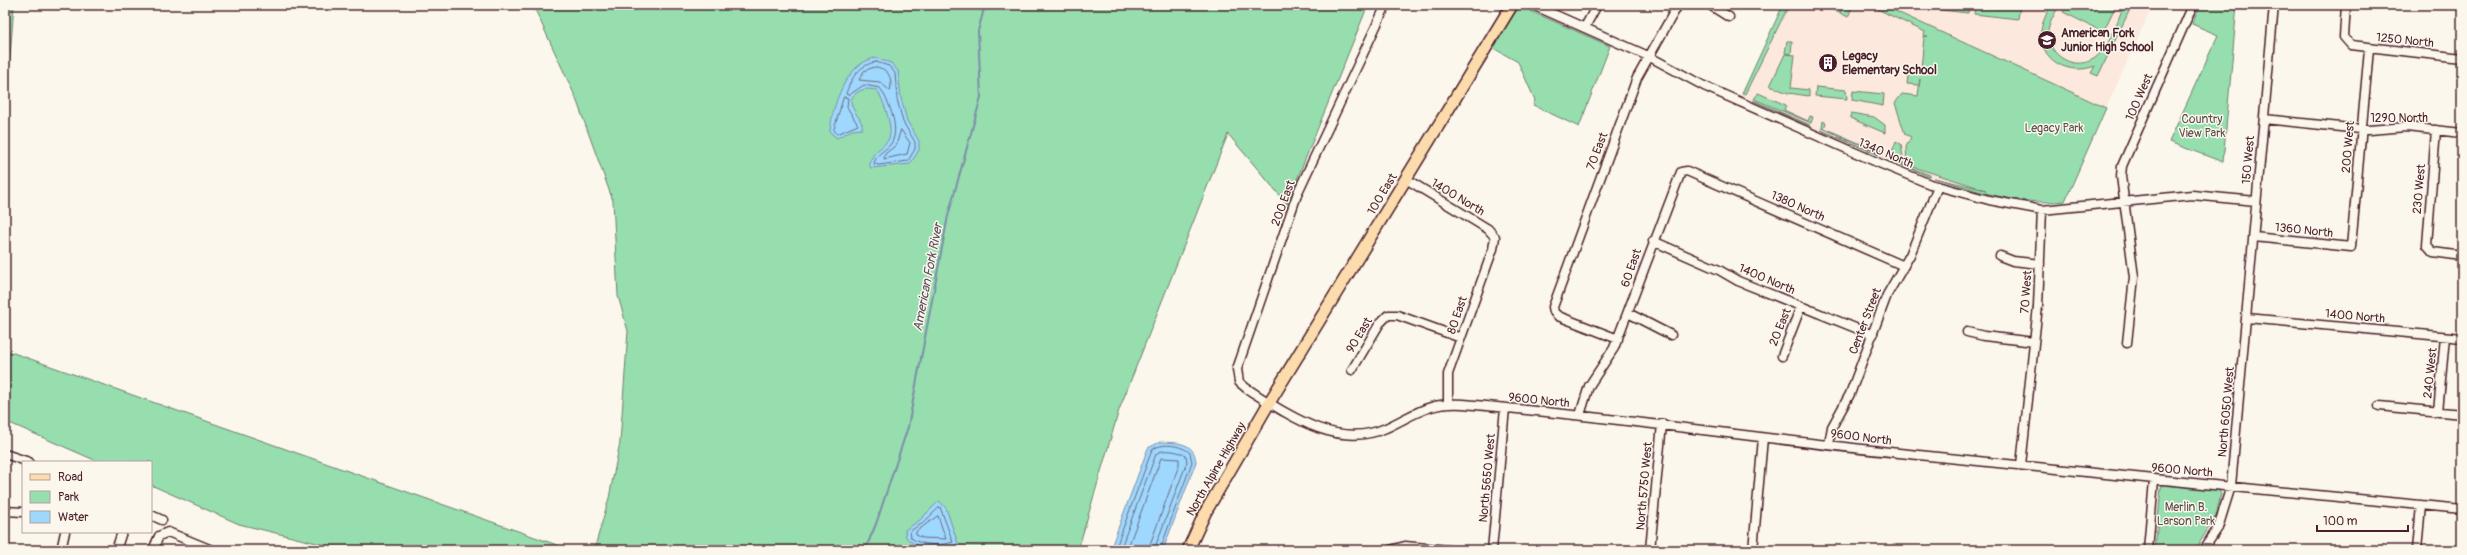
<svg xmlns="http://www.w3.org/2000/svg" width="2467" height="555" viewBox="0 0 2467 555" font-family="Pangolin,sans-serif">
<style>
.built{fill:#fce8dc}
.green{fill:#96dead;stroke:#707e6c}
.water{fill:#9ed8fe;stroke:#7c8eaa}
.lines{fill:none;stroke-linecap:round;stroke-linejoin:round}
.shore{stroke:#6c697f;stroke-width:1}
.stream{stroke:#7c8eaa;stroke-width:2}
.minor-casing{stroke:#4a1f2b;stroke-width:11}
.major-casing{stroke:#4a1f2b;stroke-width:14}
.minor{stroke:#fbf7ec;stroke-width:8}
.major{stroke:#fcdcac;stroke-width:11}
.labels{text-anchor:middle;stroke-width:3;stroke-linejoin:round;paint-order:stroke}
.poi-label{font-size:12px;font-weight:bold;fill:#4a1f2b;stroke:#fbf7ec;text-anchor:start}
.street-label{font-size:12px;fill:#4a1f2b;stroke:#fbf7ec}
.park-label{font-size:12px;fill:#5d4f4c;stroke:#fbf7ec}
.water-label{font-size:13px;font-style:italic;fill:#5f4d60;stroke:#fbf7ec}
</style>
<rect width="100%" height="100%" fill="#fbf7ec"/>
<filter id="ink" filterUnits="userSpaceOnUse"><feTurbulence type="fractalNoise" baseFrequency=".025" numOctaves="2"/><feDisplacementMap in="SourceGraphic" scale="8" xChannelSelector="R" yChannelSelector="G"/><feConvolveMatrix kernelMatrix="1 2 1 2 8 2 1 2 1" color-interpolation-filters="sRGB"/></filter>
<g filter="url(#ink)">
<path class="built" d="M 1784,5 L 2153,5 L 2106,108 L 2033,75 L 1985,192 L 1915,172 L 1740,96 Z"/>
<path class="green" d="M 5,5 L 14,5 L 5,122 Z
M 533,5 L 1368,5 L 1287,204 L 1228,134 L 1119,410 L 1078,550 L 594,550 L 609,498 L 620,442 L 628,331 L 618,296 L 613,201 L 575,96 Z
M 1783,5 L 1789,5 L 1745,94 L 1742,94 Z
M 1823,5 L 1843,5 L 1839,13 Z
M 1844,5 L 1853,5 L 1848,17 L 1840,13 Z
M 1869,5 L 1882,5 L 2106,108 L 2065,201 C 2018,206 1979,191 1934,178 L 1986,190 L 1907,165 L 1906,147 L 1911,137 L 1905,134 L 1895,103 L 1902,94 L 1918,96 L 1920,79 L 1919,85 L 1907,84 L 1909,68 L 1921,69 L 1924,37 L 1928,36 L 1924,36 L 1925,32 Z
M 1914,5 L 1969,5 L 1968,13 L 1914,7 Z
M 1975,5 L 2020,5 L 2018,19 L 1974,14 Z
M 2051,5 L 2059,5 C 2055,14 2048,24 2048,33 C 2048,56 2075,72 2095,58 C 2110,48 2117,21 2124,5 L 2132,5 L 2098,76 L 2091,73 L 2095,66 C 2069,76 2039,61 2041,31 C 2042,22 2047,13 2051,5 Z
M 2066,5 L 2116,5 L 2103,32 L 2063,12 Z
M 2200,5 L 2237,5 L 2223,162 L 2169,142 L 2218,35 L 2192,24 Z
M 1519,6 L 1610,46 L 1579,127 L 1533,105 L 1535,100 L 1518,62 L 1493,48 Z
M 1787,41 L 1792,41 L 1791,54 L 1785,53 Z
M 1785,54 L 1795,55 L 1791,88 L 1809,90 L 1809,96 L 1788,93 L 1770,86 Z
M 1816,87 L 1846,90 L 1847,99 L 1815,96 Z
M 1853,91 L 1884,94 L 1883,106 L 1852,100 Z
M 1758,93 L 1786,105 L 1784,110 L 1808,121 L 1810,116 L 1813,117 L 1811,123 L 1754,99 Z
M 1753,101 L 1755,101 L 1810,125 L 1808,125 Z
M 1851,113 L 1874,117 L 1885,125 L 1885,133 L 1850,118 Z
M 1823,121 L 1826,123 L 1824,128 L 1877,151 L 1881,146 L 1880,153 L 1822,128 Z
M 1821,130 L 1879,154 L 1879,155 L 1824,132 Z
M 1896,141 L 1901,144 L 1904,164 L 1890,157 Z
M 1890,160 L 1930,175 L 1930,177 Z
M 5,350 L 532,536 L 571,550 L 345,550 L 239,524 L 151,485 L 151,462 L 99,462 L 5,421 Z
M 2165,484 L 2218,489 L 2221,494 L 2216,516 L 2195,550 L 2155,550 L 2161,487 Z"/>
<path class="water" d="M 875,58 L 891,63 L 898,71 L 901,98 L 907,121 L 919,141 L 919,150 L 910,164 L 871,168 L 869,164 C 874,149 881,150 888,140 C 895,130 883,99 877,90 C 870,89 864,88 858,92 C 839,103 865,117 862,129 L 852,130 L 837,138 L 830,132 C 832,106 846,63 875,58 Z
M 1160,442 C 1177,443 1194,441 1196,462 L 1163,550 L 1110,550 L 1148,448 Z
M 939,501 L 946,508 L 958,544 C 944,552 916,550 906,537 L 905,530 L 920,520 Z"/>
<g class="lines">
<path class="shore" d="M 876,62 L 889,66 L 895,73 L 897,99 L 903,122 L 915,142 L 915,149 L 908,161 L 879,165 L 874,164 C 876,152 887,151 892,142 C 900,127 888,100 880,88 L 864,85 L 849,95 L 846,94 C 850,79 860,64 876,62 Z
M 875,67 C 889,68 893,79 890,91 L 880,82 L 859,80 L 864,71 Z
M 844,97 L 848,98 L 847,107 L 858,125 L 837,134 L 834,130 Z
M 901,130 L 910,143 L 907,154 L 884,159 L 885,154 L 896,145 Z
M 940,507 L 953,542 C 941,546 922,546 911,538 L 910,531 L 923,523 Z
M 938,516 L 946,539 L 923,538 L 916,535 L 916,532 Z
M 1115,550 L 1152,450 C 1161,442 1182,445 1190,453 L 1192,462 L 1160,550
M 1120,550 L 1156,454 C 1162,448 1180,451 1186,456 L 1187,462 L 1154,550
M 1127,550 L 1161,458 L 1179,459 L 1179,465 L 1148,550"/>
<path class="stream" d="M 865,550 L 876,524 L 908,427 L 948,216 L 981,97 L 978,31 L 985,5"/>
<defs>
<path id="minor" d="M 1386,5 L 1298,192 L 1237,369 L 1239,382 L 1246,388 C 1287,414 1336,450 1386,428 C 1416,414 1428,402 1463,404 C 1609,416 1754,438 1899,453 C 2087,473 2274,491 2462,509
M 1533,5 L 1648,56 L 1704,86 L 1879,163 L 1930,184 L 1989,200 L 2042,210 L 2192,195 L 2256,201
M 1710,5 L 1729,17
M 2346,5 L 2344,37 L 2351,45 L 2462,58
M 1585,27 L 1597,5
M 2264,119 L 2369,130 L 2406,127 L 2462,133
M 2436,130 L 2427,245 L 2433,252 L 2462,256
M 1406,179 L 1488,229 L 1495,237 L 1493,249 L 1448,374 L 1448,403
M 2254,237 L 2351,247 L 2369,49
M 1653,241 L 1719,270 L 1738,281 L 1873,335
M 2000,256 L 2013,261 L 2040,264
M 1628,313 L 1671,335
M 2247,318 L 2462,338
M 1967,332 L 1984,336 L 2034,342
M 1618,339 L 1558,316 L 1554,312 L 1553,307 L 1637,78 L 1678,5
M 2127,343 L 2134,277 L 2121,176 L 2122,166 L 2193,5
M 1782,356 L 1801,306
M 1352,370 L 1380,323 L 1388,315 L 1397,315 L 1461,338
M 2379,406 L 2462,414
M 2438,412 L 2445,337
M 1580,415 L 1589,386 L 1614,348 L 1681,172 L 1687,171 L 1904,266
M 1829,444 L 1832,427 L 1850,394 L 1887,295 L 1910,255 L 1938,186
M 5,454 L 29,462
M 2021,465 L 2038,306 L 2042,210
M 5,511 L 23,512
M 151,515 L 162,520
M 61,550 L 65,532
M 116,550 L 122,532
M 153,550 L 159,536 L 168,532 L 212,550
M 1390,550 L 1405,546 L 1449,550
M 1492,550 L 1505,408
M 1650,550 L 1662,424
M 1753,550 L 1763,438
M 2148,550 L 2154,480
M 2203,550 L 2218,528 L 2231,486 L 2274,5
M 2417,550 L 2421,505"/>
<path id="major" d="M 1188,550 L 1205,513 L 1269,403 L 1512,5"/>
</defs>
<use href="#minor" class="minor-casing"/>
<use href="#major" class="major-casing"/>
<use href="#minor" class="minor"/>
<use href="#major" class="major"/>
</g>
</g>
<defs>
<symbol id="school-disc" viewBox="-11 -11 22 22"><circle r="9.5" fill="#4a1f2b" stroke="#fbf7ec"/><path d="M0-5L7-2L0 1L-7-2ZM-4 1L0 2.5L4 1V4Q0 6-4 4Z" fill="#fff"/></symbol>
<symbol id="building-disc" viewBox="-11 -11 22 22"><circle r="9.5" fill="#4a1f2b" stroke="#fbf7ec"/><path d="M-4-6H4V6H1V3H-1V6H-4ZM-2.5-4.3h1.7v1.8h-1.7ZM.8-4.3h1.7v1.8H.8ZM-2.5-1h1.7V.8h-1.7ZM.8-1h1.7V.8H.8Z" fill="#fff"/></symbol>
</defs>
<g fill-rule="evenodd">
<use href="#school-disc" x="2036" y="29" width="22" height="22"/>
<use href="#building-disc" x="1817" y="52" width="22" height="22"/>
</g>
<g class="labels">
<g class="poi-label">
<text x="2061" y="37">American Fork<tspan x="2061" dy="14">Junior High School</tspan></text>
<text x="1842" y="60">Legacy<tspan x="1842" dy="14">Elementary School</tspan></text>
</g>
<g class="street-label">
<text transform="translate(2405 40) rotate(6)" y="4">1250 North</text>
<text transform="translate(2139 97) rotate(-66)" y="4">100 West</text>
<text x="2399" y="122">1290 North</text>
<text transform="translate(2348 147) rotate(-85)" y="4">200 West</text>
<text transform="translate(1597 151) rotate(-69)" y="4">70 East</text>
<text transform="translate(1886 153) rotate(23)" y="4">1340 North</text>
<text transform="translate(2248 160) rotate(-85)" y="4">150 West</text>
<text transform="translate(2419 189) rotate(-85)" y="4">230 West</text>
<text transform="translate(1382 194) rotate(-59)" y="4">100 East</text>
<text transform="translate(1458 197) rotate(31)" y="4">1400 North</text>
<text transform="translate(1283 203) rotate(-70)" y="4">200 East</text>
<text transform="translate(1798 206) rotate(24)" y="4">1380 North</text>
<text transform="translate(2304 230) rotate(6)" y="4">1360 North</text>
<text transform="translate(1631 268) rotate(-71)" y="4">60 East</text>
<text transform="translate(1767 279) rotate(23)" y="4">1400 North</text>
<text transform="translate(2026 292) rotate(-86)" y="4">70 West</text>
<text transform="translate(1457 315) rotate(-71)" y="4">80 East</text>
<text transform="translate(2355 316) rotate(5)" y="4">1400 North</text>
<text transform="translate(1865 321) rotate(-69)" y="4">Center Street</text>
<text transform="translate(1780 327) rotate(-68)" y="4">20 East</text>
<text transform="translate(1359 335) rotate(-59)" y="4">90 East</text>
<text transform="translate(2430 373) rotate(-84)" y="4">240 West</text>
<text transform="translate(1539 400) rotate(6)" y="4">9600 North</text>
<text transform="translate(2226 412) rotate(-85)" y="4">North 6050 West</text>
<text transform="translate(1861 437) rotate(7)" y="4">9600 North</text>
<text transform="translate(1216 469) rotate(-60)" y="4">North Alpine Highway</text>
<text transform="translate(2182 470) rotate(5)" y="4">9600 North</text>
<text transform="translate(1487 478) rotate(-85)" y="4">North 5650 West</text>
<text transform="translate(1644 486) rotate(-85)" y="4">North 5750 West</text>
</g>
<g class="park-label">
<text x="2202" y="123">Country<tspan x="2202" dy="14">View Park</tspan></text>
<text x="2054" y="132">Legacy Park</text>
<text x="2186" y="511">Merlin B.<tspan x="2186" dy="14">Larson Park</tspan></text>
</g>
<g class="water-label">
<text transform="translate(927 277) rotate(-79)" y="5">American Fork River</text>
</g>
</g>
<rect width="2467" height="555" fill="none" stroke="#fbf7ec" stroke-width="20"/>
<rect x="10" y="10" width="2447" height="535" fill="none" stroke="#4a1f2b" stroke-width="1.5" filter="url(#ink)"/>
<rect x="22" y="461" width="130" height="72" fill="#fbf7ec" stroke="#b4a19f"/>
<rect x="30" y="474" width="20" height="6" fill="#fcdcac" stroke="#b4a19f"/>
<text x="58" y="481" font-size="12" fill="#4a1f2b">Road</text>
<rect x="30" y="491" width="20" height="12" fill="#96dead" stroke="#b4a19f"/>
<text x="58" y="501" font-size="12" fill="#4a1f2b">Park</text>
<rect x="30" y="511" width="20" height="12" fill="#9ed8fe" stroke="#b4a19f"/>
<text x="58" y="521" font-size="12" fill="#4a1f2b">Water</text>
<path d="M2317 525v6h91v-6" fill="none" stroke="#4a1f2b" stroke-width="2"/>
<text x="2323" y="525" font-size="12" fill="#4a1f2b" stroke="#fbf7ec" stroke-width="3" paint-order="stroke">100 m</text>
</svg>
